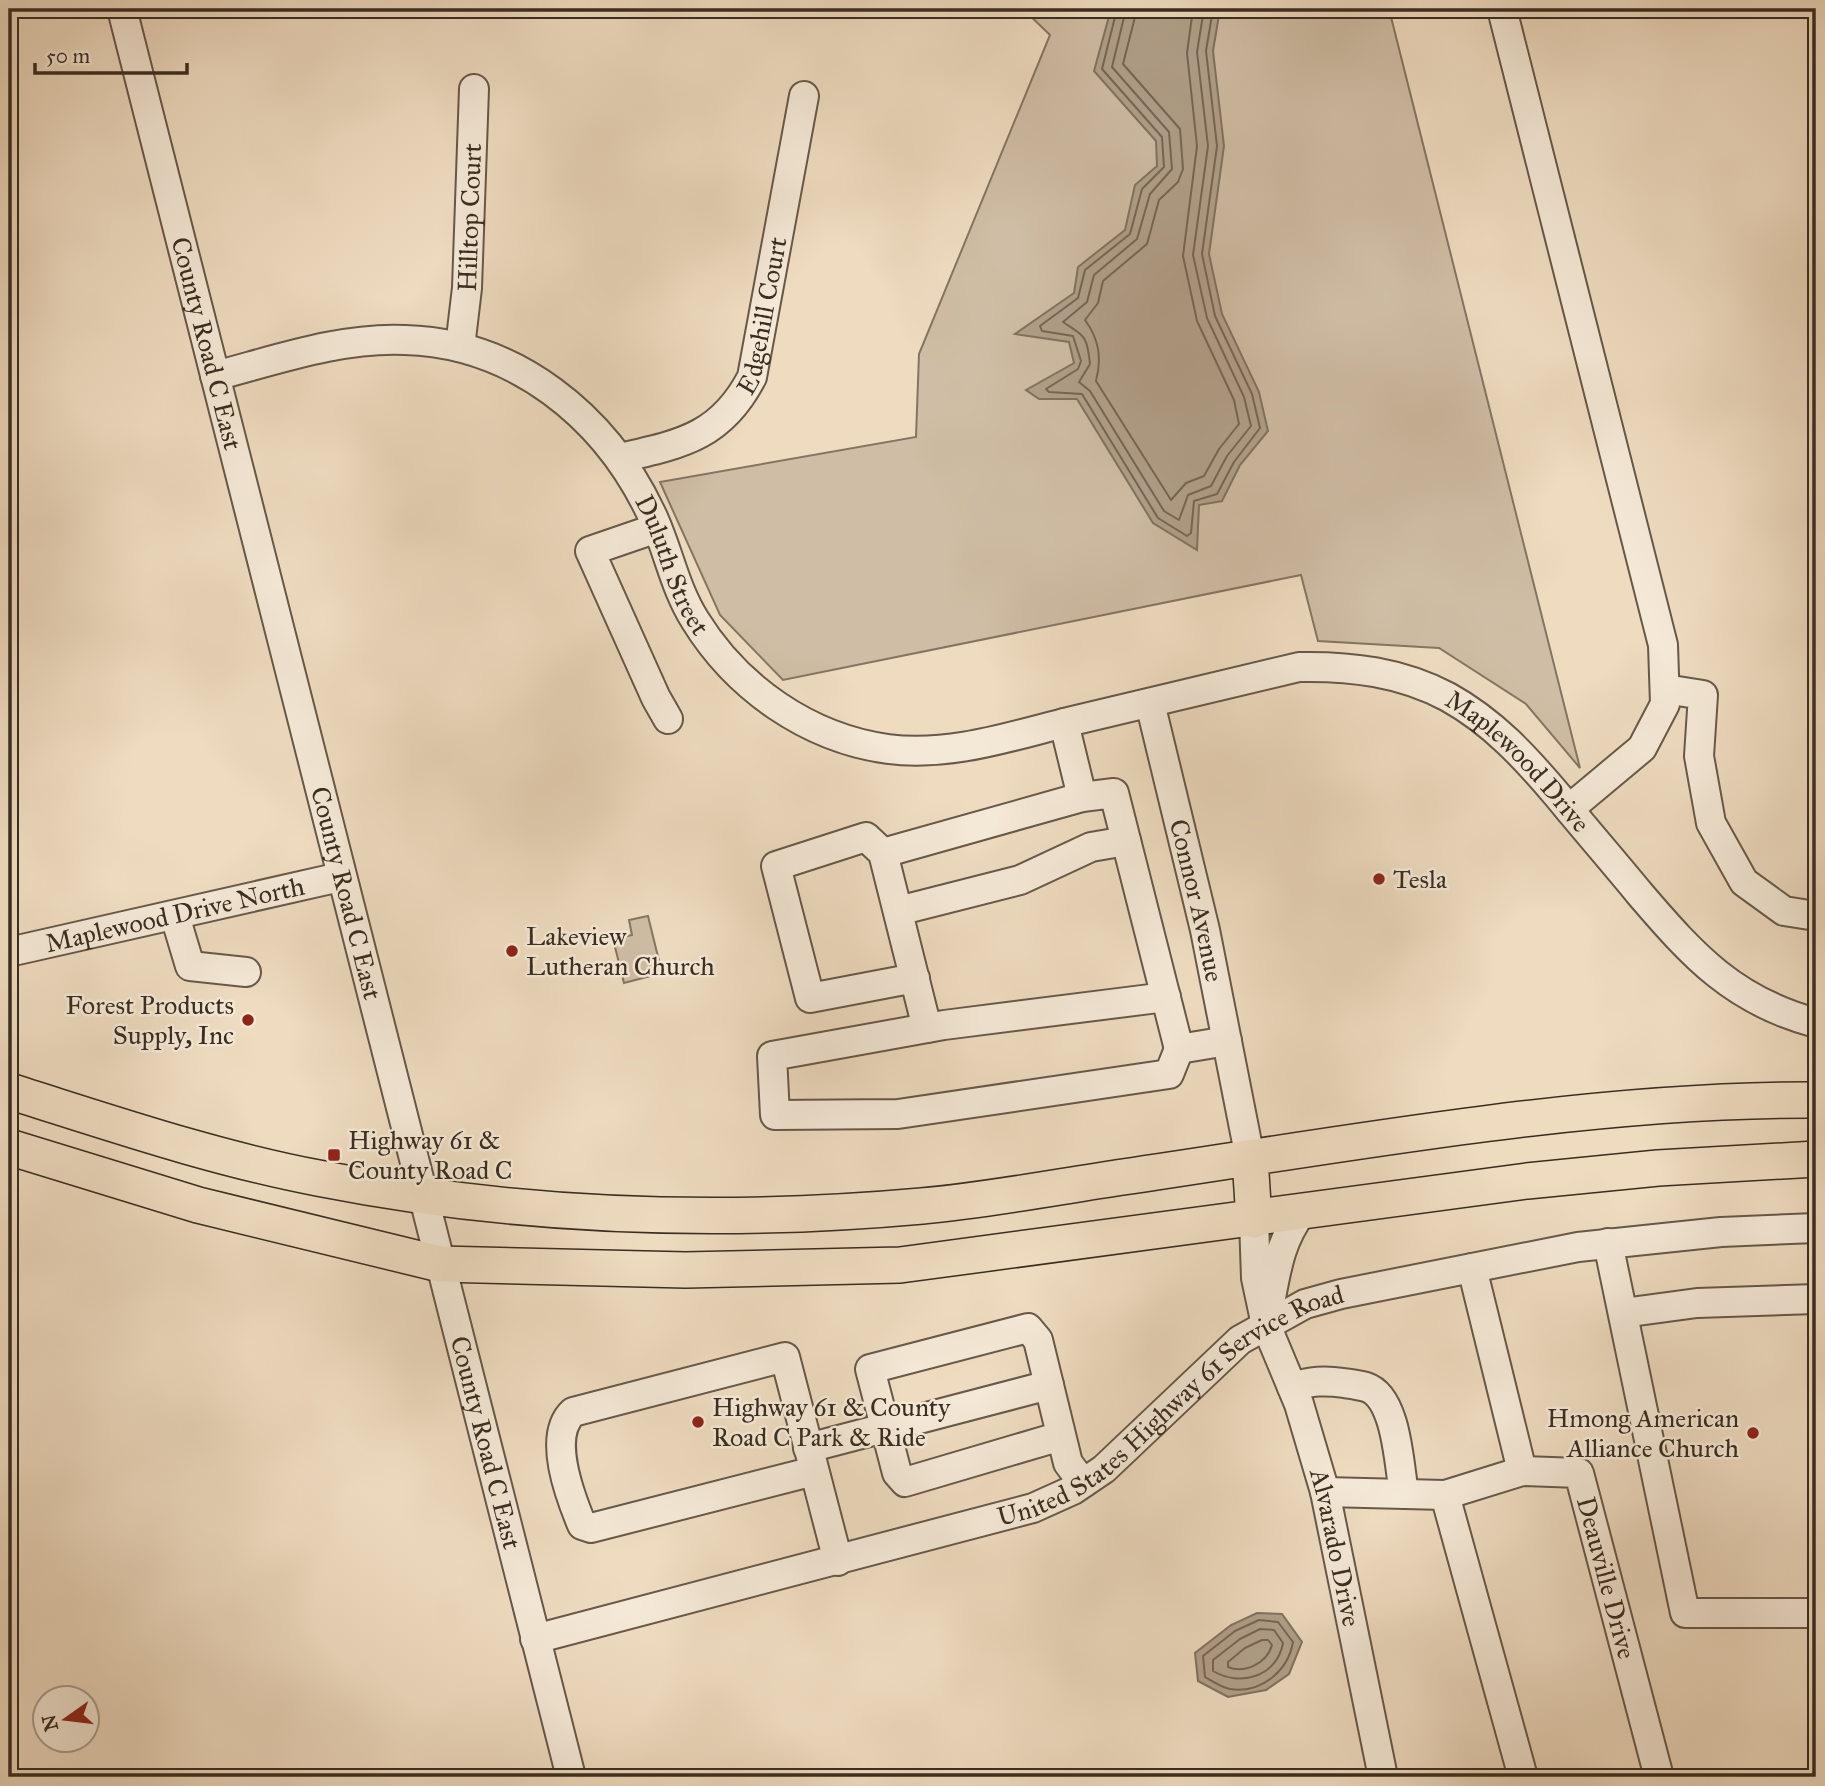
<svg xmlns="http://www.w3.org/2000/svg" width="1825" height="1786" viewBox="0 0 1825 1786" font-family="'IM FELL Great Primer',serif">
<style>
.green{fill:#cfbda5;stroke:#847562;stroke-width:2}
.water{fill:#b1a08a;stroke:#817260;stroke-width:2}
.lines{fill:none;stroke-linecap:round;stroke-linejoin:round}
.shore{stroke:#766655;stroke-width:2}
.minor-casing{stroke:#675848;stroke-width:32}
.major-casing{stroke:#3a2d20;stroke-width:38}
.minor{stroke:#f4e8d6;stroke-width:28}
.major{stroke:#eedbc0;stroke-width:35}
.poi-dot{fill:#8f2418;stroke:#f4e8d6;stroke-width:2.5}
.labels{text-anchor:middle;stroke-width:5;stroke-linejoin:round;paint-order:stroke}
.street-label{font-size:26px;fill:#3a2d20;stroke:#f4e8d6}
.poi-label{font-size:26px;fill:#3a2d20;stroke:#f4e8d6;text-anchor:start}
</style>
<rect width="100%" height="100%" fill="#eedbc0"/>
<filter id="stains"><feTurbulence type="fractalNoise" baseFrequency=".00286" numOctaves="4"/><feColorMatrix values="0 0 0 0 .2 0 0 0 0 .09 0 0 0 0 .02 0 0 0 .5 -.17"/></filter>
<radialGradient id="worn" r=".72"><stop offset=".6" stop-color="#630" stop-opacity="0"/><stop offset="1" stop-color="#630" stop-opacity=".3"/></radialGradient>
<path class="green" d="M 1023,9 L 1389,9 L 1580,768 L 1526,704 L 1439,648 L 1318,641 L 1301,575 L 783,680 L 720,615 L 660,482 L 916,437 L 919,354 L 1050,35 Z
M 648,916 L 662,973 L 624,983 L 613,939 L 632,935 L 629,920 Z"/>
<path class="water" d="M 1111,9 L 1220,9 L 1213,51 L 1224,146 L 1209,254 L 1222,314 L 1259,392 L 1268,431 L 1240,465 L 1222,501 L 1199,505 L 1197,550 L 1153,523 L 1077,399 L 1039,399 L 1026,390 L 1074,363 L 1069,342 L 1015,334 L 1074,293 L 1078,267 L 1125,230 L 1135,185 L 1157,166 L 1156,141 L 1094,71 Z
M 1257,1613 L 1282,1614 L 1302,1642 L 1289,1674 L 1266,1690 L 1228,1697 L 1198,1681 L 1195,1653 L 1231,1625 Z"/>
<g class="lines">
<path class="shore" d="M 1117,9 L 1102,69 L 1162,137 L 1164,167 L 1142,189 L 1130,234 L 1085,270 L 1078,298 L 1040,326 L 1042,331 L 1073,336 L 1081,361 L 1078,369 L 1046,389 L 1049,392 L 1082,394 L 1158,518 L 1187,536 L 1191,533 L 1194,501 L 1217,494 L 1234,462 L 1260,428 L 1252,394 L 1215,316 L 1202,254 L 1217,146 L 1206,51 L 1213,9
M 1126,9 L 1112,67 L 1169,132 L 1172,169 L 1150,194 L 1137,239 L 1094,275 L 1087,302 L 1063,322 C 1083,336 1087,333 1090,364 L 1079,382 L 1090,391 L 1164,511 L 1179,520 L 1188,495 L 1211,486 L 1227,456 L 1251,426 L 1244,397 L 1207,318 L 1193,255 L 1208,146 L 1197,52 L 1204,9
M 1137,9 L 1123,64 L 1180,129 L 1183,169 L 1178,182 L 1159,200 L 1147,244 L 1103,281 L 1098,303 L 1085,320 C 1099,339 1102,358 1096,381 L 1171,500 L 1186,483 L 1204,476 L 1219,449 L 1239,424 L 1234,400 L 1197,321 L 1183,256 L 1197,146 L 1187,53 L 1193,9
M 1259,1620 L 1278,1622 L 1293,1642 C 1288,1671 1261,1694 1230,1689 C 1222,1688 1212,1681 1205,1677 L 1203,1656 L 1235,1631 Z
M 1260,1629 L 1274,1630 L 1283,1643 C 1277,1677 1240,1687 1213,1671 L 1213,1660 L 1240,1639 Z
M 1262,1640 L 1268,1640 L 1272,1645 C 1267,1663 1245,1674 1228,1667 L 1228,1662 L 1245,1648 Z"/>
<defs>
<g id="minor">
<path id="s1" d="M 122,9 L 571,1777"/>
<path d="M 1502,9 L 1663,645 L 1665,704 L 1642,748 L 1569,809"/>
<path id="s2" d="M 460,347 L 467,288 L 474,89"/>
<path id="s3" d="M 215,376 C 276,360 341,337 405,340 C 515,343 605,416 651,513 C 668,548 674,587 695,620 C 737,688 808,738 888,749 C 951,757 1011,736 1072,721 C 1148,703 1223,685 1299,667 C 1351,666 1401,672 1448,697 C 1493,722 1525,757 1558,796 C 1585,829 1613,861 1640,894 C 1694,957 1734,1001 1816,1023"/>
<path id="s4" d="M 620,458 C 681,444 721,437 752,377 L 804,96"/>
<path d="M 657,528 L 590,551 L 656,698 L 668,719"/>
<path d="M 1665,689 L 1703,695 L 1699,756 L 1711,823 L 1744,882 L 1784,911 L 1816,916"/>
<path id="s5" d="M 1150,703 L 1205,930 L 1250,1158"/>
<path d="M 1064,723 L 1082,797"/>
<path d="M 883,853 L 1082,797 L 1114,793 L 1179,1049 L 1227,1041"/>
<path d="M 898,911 L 1020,880 L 1091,847 L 1126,841"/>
<path d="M 175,916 L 190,966 L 246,972"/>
<path id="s6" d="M 9,952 L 340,877"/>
<path d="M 915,978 L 810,998 L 776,866 L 866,837 L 883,853 L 927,1028"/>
<path d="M 1166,997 L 944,1025 L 772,1056 L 775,1115 L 898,1114 L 1169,1074 L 1179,1049"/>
<path id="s7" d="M 1254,1220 L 1256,1278 L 1266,1325 L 1299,1404 L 1325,1492 L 1383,1777"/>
<path d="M 1608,1243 L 1685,1613 L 1816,1613"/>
<path d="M 1472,1268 L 1522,1471"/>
<path d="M 1269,1308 C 1276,1273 1279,1242 1302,1212"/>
<path d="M 1623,1313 L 1697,1303 L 1816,1299"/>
<path d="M 1292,1387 C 1311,1381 1324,1380 1344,1383 C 1351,1384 1359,1385 1366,1387 C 1397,1397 1399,1465 1404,1494"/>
<path d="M 1061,1436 L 905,1482 L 897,1473 L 870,1369 L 1028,1328 L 1038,1340 L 1068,1463 L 1083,1483"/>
<path d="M 808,1448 L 1049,1385"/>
<path d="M 814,1471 L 591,1528 L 582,1525 C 570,1496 547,1436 573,1412 L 785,1357 L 838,1561"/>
<path id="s8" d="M 1325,1492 L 1445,1495 L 1522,1471 L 1579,1473 L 1659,1777"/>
<path d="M 1445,1495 L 1523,1777"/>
<path id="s9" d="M 535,1639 L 1033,1508 L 1073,1490 L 1104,1469 L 1240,1340 L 1305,1304 L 1341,1294 L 1578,1247 L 1721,1232 L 1816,1228"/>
</g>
<path id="major" d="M 9,1091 C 111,1123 213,1158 318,1178 C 516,1217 722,1224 922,1206 C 989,1200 1056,1187 1123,1177 C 1348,1144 1589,1099 1816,1100
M 9,1147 L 198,1205 L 440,1264 L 686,1270 L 900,1265 L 1527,1181 L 1658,1168 L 1816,1159
M 1250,1158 L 1254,1220"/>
</defs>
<use href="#minor" class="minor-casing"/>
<use href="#major" class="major-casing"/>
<use href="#minor" class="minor"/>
<use href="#major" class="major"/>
</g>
<g class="poi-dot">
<circle cx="1379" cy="879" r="7"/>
<circle cx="512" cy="951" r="7"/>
<circle cx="248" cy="1020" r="7"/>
<rect x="327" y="1148" width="14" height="14" rx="3.5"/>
<circle cx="698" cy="1422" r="7"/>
<circle cx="1753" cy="1433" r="7"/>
</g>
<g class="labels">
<g class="street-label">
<text dy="9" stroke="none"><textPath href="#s2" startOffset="130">Hilltop Court</textPath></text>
<text dy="9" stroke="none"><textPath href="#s4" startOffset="224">Edgehill Court</textPath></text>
<text dy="9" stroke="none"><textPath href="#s1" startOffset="345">County Road C East</textPath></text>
<text dy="9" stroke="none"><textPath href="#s3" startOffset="567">Duluth Street</textPath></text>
<text dy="9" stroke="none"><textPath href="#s3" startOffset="1536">Maplewood Drive</textPath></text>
<text dy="9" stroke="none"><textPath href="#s1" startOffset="912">County Road C East</textPath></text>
<text dy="9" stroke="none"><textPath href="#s5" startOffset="203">Connor Avenue</textPath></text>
<text dy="9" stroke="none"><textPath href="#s6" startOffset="170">Maplewood Drive North</textPath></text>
<text dy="9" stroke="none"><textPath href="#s9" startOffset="688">United States Highway 61 Service Road</textPath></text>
<text dy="9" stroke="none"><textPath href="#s1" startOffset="1479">County Road C East</textPath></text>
<text dy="9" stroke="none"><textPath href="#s7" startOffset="340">Alvarado Drive</textPath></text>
<text dy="9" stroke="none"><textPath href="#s8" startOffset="366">Deauville Drive</textPath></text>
</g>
<g class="poi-label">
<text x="1393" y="888">Tesla</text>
<text x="526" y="945">Lakeview<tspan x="526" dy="30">Lutheran Church</tspan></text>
<text x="234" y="1014" text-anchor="end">Forest Products<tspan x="234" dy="30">Supply, Inc</tspan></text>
<text x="348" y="1149">Highway 61 &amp;<tspan x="348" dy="30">County Road C</tspan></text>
<text x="712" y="1416">Highway 61 &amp; County<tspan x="712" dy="30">Road C Park &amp; Ride</tspan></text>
<text x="1739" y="1427" text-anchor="end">Hmong American<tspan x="1739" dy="30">Alliance Church</tspan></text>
</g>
</g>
<rect width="1825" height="1786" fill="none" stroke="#eedbc0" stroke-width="35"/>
<rect x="10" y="10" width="1804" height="1765" fill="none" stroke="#3a2d20" stroke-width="3.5"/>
<rect x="18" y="18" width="1790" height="1751" fill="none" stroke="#3a2d20" stroke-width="2"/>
<g transform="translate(66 1719) rotate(256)"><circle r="33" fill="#f4e8d6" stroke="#aa9d8d" stroke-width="2"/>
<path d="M0-5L12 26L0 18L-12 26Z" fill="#8f2418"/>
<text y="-10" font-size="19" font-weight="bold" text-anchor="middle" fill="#3a2d20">N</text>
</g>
<path d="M35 63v10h152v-10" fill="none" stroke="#3a2d20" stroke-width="3.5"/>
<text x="46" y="63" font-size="21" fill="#3a2d20" stroke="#f4e8d6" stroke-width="5" paint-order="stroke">50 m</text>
<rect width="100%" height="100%" filter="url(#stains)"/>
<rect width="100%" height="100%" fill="url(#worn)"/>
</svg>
